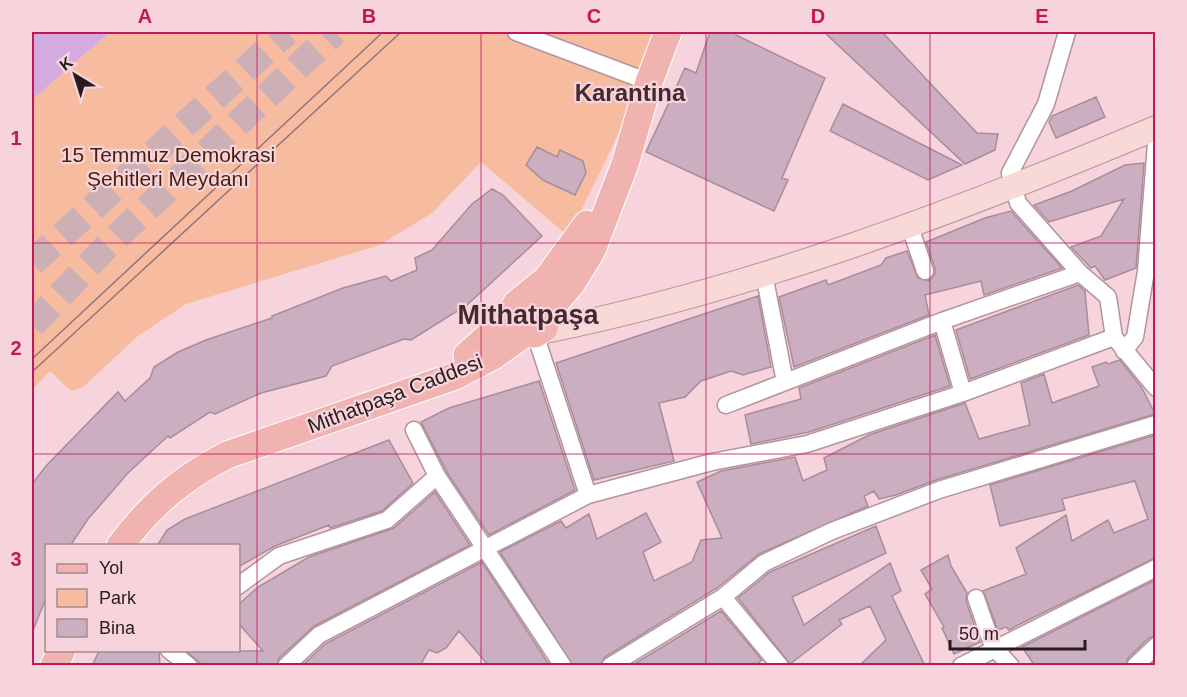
<svg xmlns="http://www.w3.org/2000/svg" width="1187" height="697" viewBox="0 0 1187 697" font-family="Helvetica,sans-serif">
<style>
.green{fill:#f7bba0}
.water{fill:#d4abdf}
.building{fill:#cbafc0;stroke:#a78c9d;stroke-width:1.5}
.lines{fill:none;stroke-linecap:round;stroke-linejoin:round}
.primary-tunnel{stroke:#cdafb6;stroke-width:27;stroke-dasharray:27 14;stroke-linecap:butt}
.street-casing{stroke:#b4939a;stroke-width:19}
.secondary-casing{stroke:#b4939a;stroke-width:26}
.primary-casing{stroke:#fff;stroke-width:29}
.street{stroke:#fff;stroke-width:16}
.secondary{stroke:#f8d9d7;stroke-width:24}
.primary{stroke:#f1b3b0;stroke-width:27}
.tram{stroke:#8d767b;stroke-width:1.5}
.grid{fill:none;stroke:#c2185b;stroke-width:1.5;stroke-opacity:0.55}
.labels{text-anchor:middle;stroke-width:4.5;stroke-linejoin:round;paint-order:stroke}
.park-label{font-size:21px;fill:#471f09;stroke:#f7d4dc}
.street-label{font-size:21px;fill:#271b1e;stroke:#f7d4dc}
.quarter-label{font-size:24px;font-weight:bold;fill:#442930;stroke:#f7d4dc}
.district-label{font-size:27px;font-weight:bold;fill:#442930;stroke:#f7d4dc}
.neatline{fill:none;stroke:#c2185b;stroke-width:2}
.grid-label{font-size:20px;text-anchor:middle;font-weight:bold;fill:#c2185b}
</style>
<rect width="100%" height="100%" fill="#f7d4dc"/>
<path class="green" d="M 110,32 L 660,32 C 634,102 603,169 568,236 L 481,162 L 432,213 L 380,245 L 186,304 L 138,336 L 83,387 L 71,391 L 50,371 L 32,390 L 32,100 Z"/>
<path class="water" d="M 32,32 L 110,32 L 32,100 Z"/>
<path class="building" d="M 710,32 L 737,32 L 736,35 L 825,78 L 782,178 L 788,180 L 774,211 L 646,152 L 685,68 L 696,73 Z
M 824,32 L 882,32 L 977,133 L 998,134 L 995,150 L 965,164 Z
M 1096,97 L 1105,117 L 1056,138 L 1049,122 L 1052,116 Z
M 843,104 L 962,165 L 928,180 L 830,131 Z
M 537,147 L 557,157 L 560,150 L 583,161 L 586,173 L 575,195 L 543,180 L 526,165 Z
M 1144,163 L 1136,268 L 1105,280 L 1095,266 L 1091,268 L 1071,247 L 1101,236 L 1124,199 L 1049,222 L 1034,205 L 1072,191 L 1125,165 Z
M 492,189 L 503,195 L 542,236 L 467,305 L 411,340 L 404,339 L 332,366 L 326,376 L 261,393 L 215,414 L 210,412 L 170,438 L 168,436 L 128,473 L 88,519 L 70,546 L 46,546 L 46,598 L 32,633 L 32,484 L 46,466 L 118,392 L 125,401 L 150,378 L 154,367 L 178,352 L 206,340 L 272,318 L 272,316 L 343,288 L 386,276 L 391,281 L 417,270 L 415,258 L 432,250 L 472,204 Z
M 1011,211 L 1062,268 L 984,295 L 981,281 L 925,295 L 929,315 L 794,367 L 779,297 L 826,280 L 828,285 L 881,265 L 886,258 L 907,251 L 918,278 L 929,281 L 935,274 L 935,268 L 926,242 L 985,218 Z
M 1078,285 L 1085,291 L 1089,335 L 970,379 L 956,330 Z
M 758,296 L 771,367 L 743,375 L 731,371 L 701,381 L 685,397 L 659,403 L 674,461 L 594,480 L 556,363 Z
M 935,335 L 950,386 L 809,432 L 751,444 L 745,415 L 801,399 L 799,388 Z
M 1120,360 L 1142,388 L 1155,414 L 936,480 L 896,495 L 879,499 L 874,491 L 864,496 L 868,506 L 759,554 L 717,588 L 605,657 L 600,666 L 573,666 L 500,552 L 561,521 L 566,528 L 589,514 L 597,539 L 646,513 L 661,542 L 643,552 L 654,581 L 692,562 L 701,540 L 722,538 L 697,482 L 721,471 L 795,457 L 803,481 L 827,470 L 824,458 L 869,435 L 965,403 L 979,439 L 1030,425 L 1021,383 L 1044,374 L 1052,403 L 1099,386 L 1092,367 L 1106,362 L 1108,364 Z
M 539,381 L 575,490 L 489,535 L 448,474 L 421,422 L 449,408 Z
M 1155,435 L 1155,558 L 1022,623 L 1009,630 L 1006,627 L 998,630 L 983,591 L 1026,574 L 1016,548 L 1066,515 L 1072,541 L 1108,520 L 1114,533 L 1148,519 L 1135,481 L 1062,499 L 1065,510 L 1000,526 L 990,485 Z
M 389,440 L 413,483 L 382,511 L 330,528 L 329,525 L 275,546 L 238,567 L 238,546 L 157,546 L 167,530 L 185,519 Z
M 435,492 L 470,545 L 314,626 L 279,658 L 276,666 L 204,666 L 186,651 L 263,651 L 238,623 L 238,605 L 258,587 L 309,557 L 394,528 Z
M 876,526 L 886,553 L 792,597 L 804,625 L 890,563 L 901,591 L 892,596 L 925,666 L 859,666 L 886,640 L 870,606 L 839,620 L 842,624 L 790,664 L 738,598 L 770,572 Z
M 948,555 L 951,566 L 967,593 L 966,601 L 980,642 L 954,654 L 942,628 L 944,627 L 925,594 L 932,589 L 921,570 Z
M 482,562 L 550,666 L 489,666 L 459,631 L 446,648 L 437,653 L 429,650 L 421,664 L 415,666 L 302,666 L 325,644 Z
M 1155,580 L 1155,636 L 1149,638 L 1128,658 L 1125,666 L 1035,666 L 1022,647 Z
M 721,611 L 762,660 L 755,666 L 631,666 Z
M 99,651 L 159,651 L 160,666 L 92,666 Z"/>
<g class="lines">
<path class="primary-tunnel" d="M 32,263 L 287,32
M 32,325 L 107,246 L 335,32"/>
<defs>
<path id="street" d="M 516,32 L 649,82
M 1067,32 L 1046,104 L 1010,173 L 1018,203 L 1080,273 L 1108,297 L 1114,337 L 1156,388
M 910,227 L 925,271
M 764,274 L 785,382
M 942,321 L 963,393
M 535,334 L 588,495
M 1124,351 L 1135,337 L 1146,271 L 1156,144
M 726,405 L 942,321 L 1080,273
M 414,430 L 437,476 L 563,666
M 238,586 L 279,556 L 387,520 L 437,476
M 723,597 L 780,666
M 976,598 L 993,647 L 1011,666
M 169,650 L 189,666
M 286,666 L 319,635 L 588,495 L 712,462 L 807,444 L 963,393 L 1114,337
M 610,666 L 723,597 L 764,563 L 832,531 L 939,490 L 1156,424
M 961,666 L 1156,568
M 1135,666 L 1156,646"/>
<path id="secondary" d="M 540,332 C 753,289 956,212 1156,128"/>
<path id="primary" d="M 467,355 L 511,316 L 516,304 L 547,279 L 587,224
M 120,546 C 151,504 181,479 227,455 L 455,376 L 493,356 L 524,334 L 535,334 L 544,328 L 547,312 L 572,283 L 592,250 L 625,164 L 649,82 L 668,32
M 54,666 L 62,650"/>
</defs>
<use href="#street" class="street-casing"/>
<use href="#secondary" class="secondary-casing"/>
<use href="#primary" class="primary-casing"/>
<use href="#street" class="street"/>
<use href="#secondary" class="secondary"/>
<use href="#primary" class="primary"/>
<path class="tram" d="M 32,359 L 383,32
M 32,372 L 401,32"/>
</g>
<path class="grid" d="M 257,32 L 257,666M 481,32 L 481,666M 706,32 L 706,666M 930,32 L 930,666M 32,243 L 1156,243M 32,454 L 1156,454"/>
<g class="labels">
<g class="park-label">
<text x="168" y="162">15 Temmuz Demokrasi<tspan x="168" dy="24">Şehitleri Meydanı</tspan></text>
</g>
<g class="street-label">
<text transform="translate(395 394) rotate(-21)" y="7">Mithatpaşa Caddesi</text>
</g>
<g class="quarter-label">
<text x="630" y="101">Karantina</text>
</g>
<g class="district-label">
<text x="528" y="324">Mithatpaşa</text>
</g>
</g>
<rect width="1187" height="697" fill="none" stroke="#f7d4dc" stroke-width="66"/>
<rect x="45" y="544" width="195" height="108" fill="#f7d4dc" stroke="#a48a90" stroke-width="1.5"/>
<rect x="57" y="564" width="30" height="9" fill="#f1b3b0" stroke="#a48a90" stroke-width="1.5"/>
<text x="99" y="574" font-size="18" fill="#271b1e">Yol</text>
<rect x="57" y="589" width="30" height="18" fill="#f7bba0" stroke="#a48a90" stroke-width="1.5"/>
<text x="99" y="604" font-size="18" fill="#271b1e">Park</text>
<rect x="57" y="619" width="30" height="18" fill="#cbafc0" stroke="#a48a90" stroke-width="1.5"/>
<text x="99" y="634" font-size="18" fill="#271b1e">Bina</text>
<g transform="translate(75 75) rotate(322)" stroke="#f7d4dc" stroke-width="4.5" paint-order="stroke">
<path d="M0-4.5L10 22L0 15L-10 22Z" fill="#271b1e"/>
<text y="-9" font-size="16" font-weight="bold" text-anchor="middle" fill="#271b1e">K</text>
</g>
<path d="M950 640v9h135v-9" fill="none" stroke="#271b1e" stroke-width="3"/>
<text x="959" y="640" font-size="18" fill="#271b1e" stroke="#f7d4dc" stroke-width="4.5" paint-order="stroke">50 m</text>
<rect x="33" y="33" width="1121" height="631" class="neatline"/>
<g class="grid-label">
<text x="145" y="23">A</text>
<text x="369" y="23">B</text>
<text x="594" y="23">C</text>
<text x="818" y="23">D</text>
<text x="1042" y="23">E</text>
<text x="16" y="145">1</text>
<text x="16" y="355">2</text>
<text x="16" y="566">3</text>
</g>
</svg>
